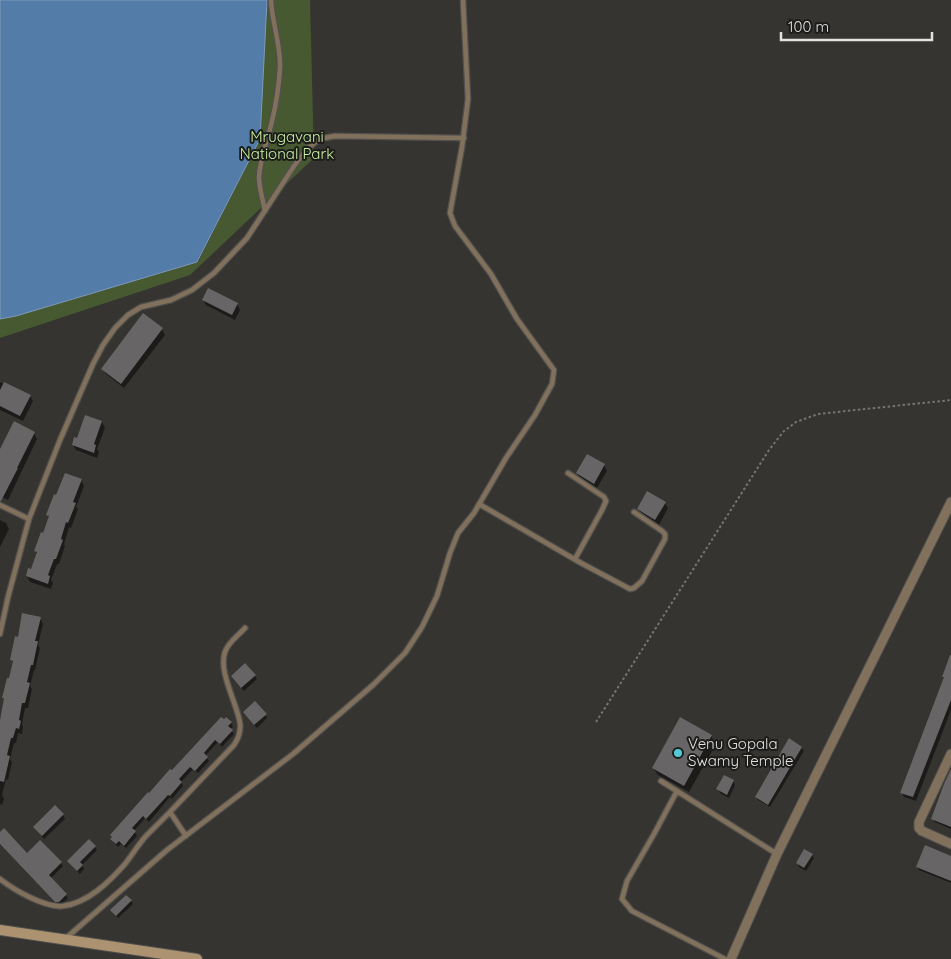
<svg xmlns="http://www.w3.org/2000/svg" width="951" height="959" viewBox="0 0 951 959" font-family="Quicksand,sans-serif">
<style>
.green{fill:#465931}
.water{fill:#547ca9;stroke:#7f9bba}
.shadow{fill:#0007}
.building{fill:#686567}
.lines{fill:none;stroke-linecap:round;stroke-linejoin:round}
.lane-casing{stroke:#51504d;stroke-width:7}
.street-casing{stroke:#51504d;stroke-width:11}
.secondary-casing{stroke:#51504d;stroke-width:12}
.path{stroke:#767573;stroke-width:2;stroke-dasharray:2.5 2.5;stroke-linecap:butt}
.lane{stroke:#81715c;stroke-width:4.5}
.street{stroke:#81715c;stroke-width:9}
.secondary{stroke:#ac9270;stroke-width:10}
.poi-dot{fill:#52cbd7;stroke:#1c1c1a;stroke-width:2}
.labels{text-anchor:middle;stroke-width:4;stroke-linejoin:round;paint-order:stroke}
.park-label{font-size:15px;fill:#cbf3a2;stroke:#1c1c1a}
.poi-label{font-size:15px;fill:#e3e2e0;stroke:#1c1c1a;text-anchor:start}
</style>
<rect width="100%" height="100%" fill="#353431"/>
<path class="green" d="M 267,0 L 310,0 L 314,158 L 190,275 L 0,338 L 0,319 L 16,316 L 198,262 L 260,139 Z"/>
<path class="water" d="M 0,0 L 267,0 L 260,139 L 197,262 L 16,316 L 0,319 Z"/>
<path class="shadow" d="M 203,300 L 237,304 L 240,310 L 235,320 L 206,305 Z
M 162,329 L 165,335 L 124,388 L 106,374 L 102,369 Z
M 0,382 L 30,396 L 33,401 L 23,421 L 0,410 Z
M 86,417 L 102,422 L 105,428 L 97,449 L 99,452 L 97,458 L 76,450 L 73,445 L 78,440 Z
M 34,433 L 37,439 L 8,500 L 0,496 L 0,453 Z
M 604,465 L 607,471 L 597,488 L 580,479 L 577,473 Z
M 81,480 L 84,486 L 76,507 L 78,509 L 71,528 L 69,527 L 64,544 L 65,546 L 59,564 L 57,564 L 51,580 L 53,583 L 51,589 L 30,582 L 27,576 L 31,571 L 37,555 L 36,551 L 44,534 L 50,518 L 48,515 Z
M 665,503 L 668,508 L 659,525 L 641,515 L 638,509 Z
M 0,520 L 6,523 L 9,529 L 0,547 Z
M 40,618 L 43,624 L 38,645 L 40,648 L 35,670 L 34,670 L 30,686 L 32,689 L 28,708 L 25,708 L 22,724 L 23,727 L 22,734 L 18,733 L 16,743 L 14,743 L 10,759 L 12,762 L 8,780 L 6,779 L 2,795 L 4,799 L 2,805 L 0,804 L 0,717 L 2,717 L 5,700 L 4,698 L 10,680 L 13,663 L 12,660 L 18,638 Z
M 951,656 L 951,710 L 916,801 L 904,797 L 902,793 L 945,679 L 943,677 Z
M 255,676 L 257,679 L 244,691 L 232,677 Z
M 246,715 L 266,715 L 267,718 L 257,728 Z
M 231,723 L 233,727 L 230,729 L 234,734 L 222,747 L 218,742 L 205,756 L 209,761 L 198,773 L 193,769 L 181,782 L 183,786 L 172,799 L 170,797 L 149,822 L 145,818 L 134,831 L 137,836 L 126,848 L 121,844 L 118,847 L 114,843 L 112,839 L 172,772 Z
M 711,736 L 716,744 L 689,792 L 658,775 L 653,768 Z
M 802,748 L 804,751 L 770,807 L 758,800 L 756,797 Z
M 951,773 L 951,829 L 935,822 L 933,819 Z
M 733,781 L 735,785 L 729,798 L 720,793 L 718,789 Z
M 63,815 L 65,819 L 44,839 L 34,827 Z
M 0,834 L 27,855 L 61,863 L 63,866 L 51,878 L 68,898 L 61,905 L 58,905 L 0,844 Z
M 95,847 L 97,850 L 82,865 L 84,869 L 80,874 L 69,862 Z
M 812,855 L 814,858 L 806,871 L 799,867 L 798,863 Z
M 951,857 L 951,883 L 919,870 L 917,867 Z
M 131,901 L 133,904 L 118,918 L 112,910 Z"/>
<path class="building" d="M 208,288 L 238,303 L 232,315 L 202,300 Z
M 143,313 L 163,328 L 121,384 L 101,369 Z
M 4,382 L 31,395 L 20,416 L 0,406 L 0,390 Z
M 85,415 L 102,421 L 94,444 L 96,445 L 94,453 L 72,445 L 74,437 L 77,438 Z
M 14,421 L 35,432 L 17,468 L 18,468 L 1,501 L 0,501 L 0,449 Z
M 587,454 L 605,464 L 594,484 L 576,473 Z
M 65,473 L 82,479 L 73,502 L 76,503 L 68,523 L 66,522 L 61,539 L 63,540 L 56,559 L 54,559 L 48,575 L 50,576 L 48,584 L 26,576 L 28,568 L 31,569 L 37,552 L 34,551 L 41,532 L 43,533 L 49,516 L 46,515 L 51,502 L 54,494 L 56,495 Z
M 647,491 L 666,502 L 655,520 L 637,509 Z
M 22,613 L 41,617 L 35,641 L 38,641 L 33,665 L 31,665 L 27,682 L 30,683 L 25,703 L 22,703 L 19,720 L 21,721 L 19,729 L 16,728 L 13,738 L 11,738 L 7,755 L 10,756 L 4,782 L 0,781 L 0,720 L 4,698 L 2,698 L 7,678 L 9,678 L 13,661 L 10,660 L 15,636 L 18,637 Z
M 950,655 L 951,655 L 951,700 L 913,797 L 900,793 L 944,677 L 942,677 Z
M 245,663 L 256,675 L 241,688 L 231,676 Z
M 255,701 L 267,714 L 254,725 L 243,712 Z
M 221,717 L 224,719 L 226,717 L 232,722 L 228,726 L 233,730 L 220,744 L 215,740 L 204,753 L 208,757 L 195,771 L 190,767 L 179,779 L 182,782 L 170,796 L 168,795 L 146,819 L 143,816 L 132,828 L 136,831 L 124,846 L 119,841 L 116,844 L 110,839 L 112,837 L 110,835 L 148,792 L 149,793 L 170,769 L 172,770 Z
M 680,717 L 712,735 L 684,786 L 652,768 Z
M 789,738 L 802,747 L 768,805 L 755,797 Z
M 951,769 L 951,827 L 931,819 L 944,784 Z
M 724,775 L 734,780 L 727,795 L 716,789 Z
M 55,805 L 64,814 L 42,836 L 33,827 Z
M 4,828 L 27,853 L 40,840 L 62,862 L 49,875 L 67,894 L 59,902 L 55,902 L 0,844 L 0,832 Z
M 89,839 L 96,846 L 80,862 L 83,865 L 77,871 L 67,861 Z
M 925,845 L 951,856 L 951,881 L 916,867 Z
M 804,849 L 813,854 L 804,868 L 796,863 Z
M 126,895 L 132,900 L 116,916 L 110,910 Z"/>
<g class="lines">
<defs>
<path id="lane" d="M 265,211 C 263,200 259,188 259,177 C 260,158 268,139 272,121 C 276,105 279,84 280,68 C 281,45 272,23 271,0
M 568,473 L 604,497 L 606,501 L 602,510 L 575,559
M 479,504 L 581,563 L 630,589 L 634,588 L 642,581 L 665,539 L 665,534 L 662,531 L 634,512
M 0,505 L 29,519
M 0,634 L 8,597 L 29,519 L 60,440 L 93,364 L 103,345 L 115,328 L 128,315 L 141,307 L 171,300 L 192,290 L 214,273 L 247,238 L 294,166 L 306,150 L 319,139 L 335,136 L 464,138
M 661,781 L 777,854
M 677,791 L 654,834 L 627,881 L 622,899 L 632,911 L 725,959
M 186,836 L 170,812 L 234,745 C 238,739 241,731 240,723 C 237,703 218,672 225,652 C 228,642 239,635 245,628
M 0,879 C 14,890 45,908 63,906 C 88,903 109,882 125,864 C 132,855 138,845 146,836 C 154,828 162,820 170,812
M 65,939 L 167,850 L 293,754 L 373,685 L 405,653 L 422,627 L 437,596 L 450,553 L 458,533 L 474,513 L 506,458 L 535,415 L 552,384 L 554,370 L 517,319 L 491,274 L 455,226 L 450,213 L 462,147 L 468,99 L 463,0"/>
<path id="street" d="M 951,754 L 919,822 L 919,828 L 922,831 L 951,844
M 731,959 L 777,854 L 951,502"/>
<path id="secondary" d="M 0,930 L 197,959"/>
</defs>
<use href="#lane" class="lane-casing"/>
<use href="#street" class="street-casing"/>
<use href="#secondary" class="secondary-casing"/>
<path class="path" d="M 596,722 L 769,450 L 784,431 L 796,422 L 818,414 L 951,400"/>
<use href="#lane" class="lane"/>
<use href="#street" class="street"/>
<use href="#secondary" class="secondary"/>
</g>
<circle class="poi-dot" cx="678" cy="753" r="5"/>
<g class="labels">
<g class="park-label">
<text x="287" y="142">Mrugavani<tspan x="287" dy="17">National Park</tspan></text>
</g>
<g class="poi-label">
<text x="688" y="749">Venu Gopala<tspan x="688" dy="17">Swamy Temple</tspan></text>
</g>
</g>
<path d="M781 32v8h151v-8" fill="none" stroke="#e3e2e0" stroke-width="2.5"/>
<text x="788" y="32" font-size="15" fill="#e3e2e0" stroke="#1c1c1a" stroke-width="4" paint-order="stroke">100 m</text>
</svg>
